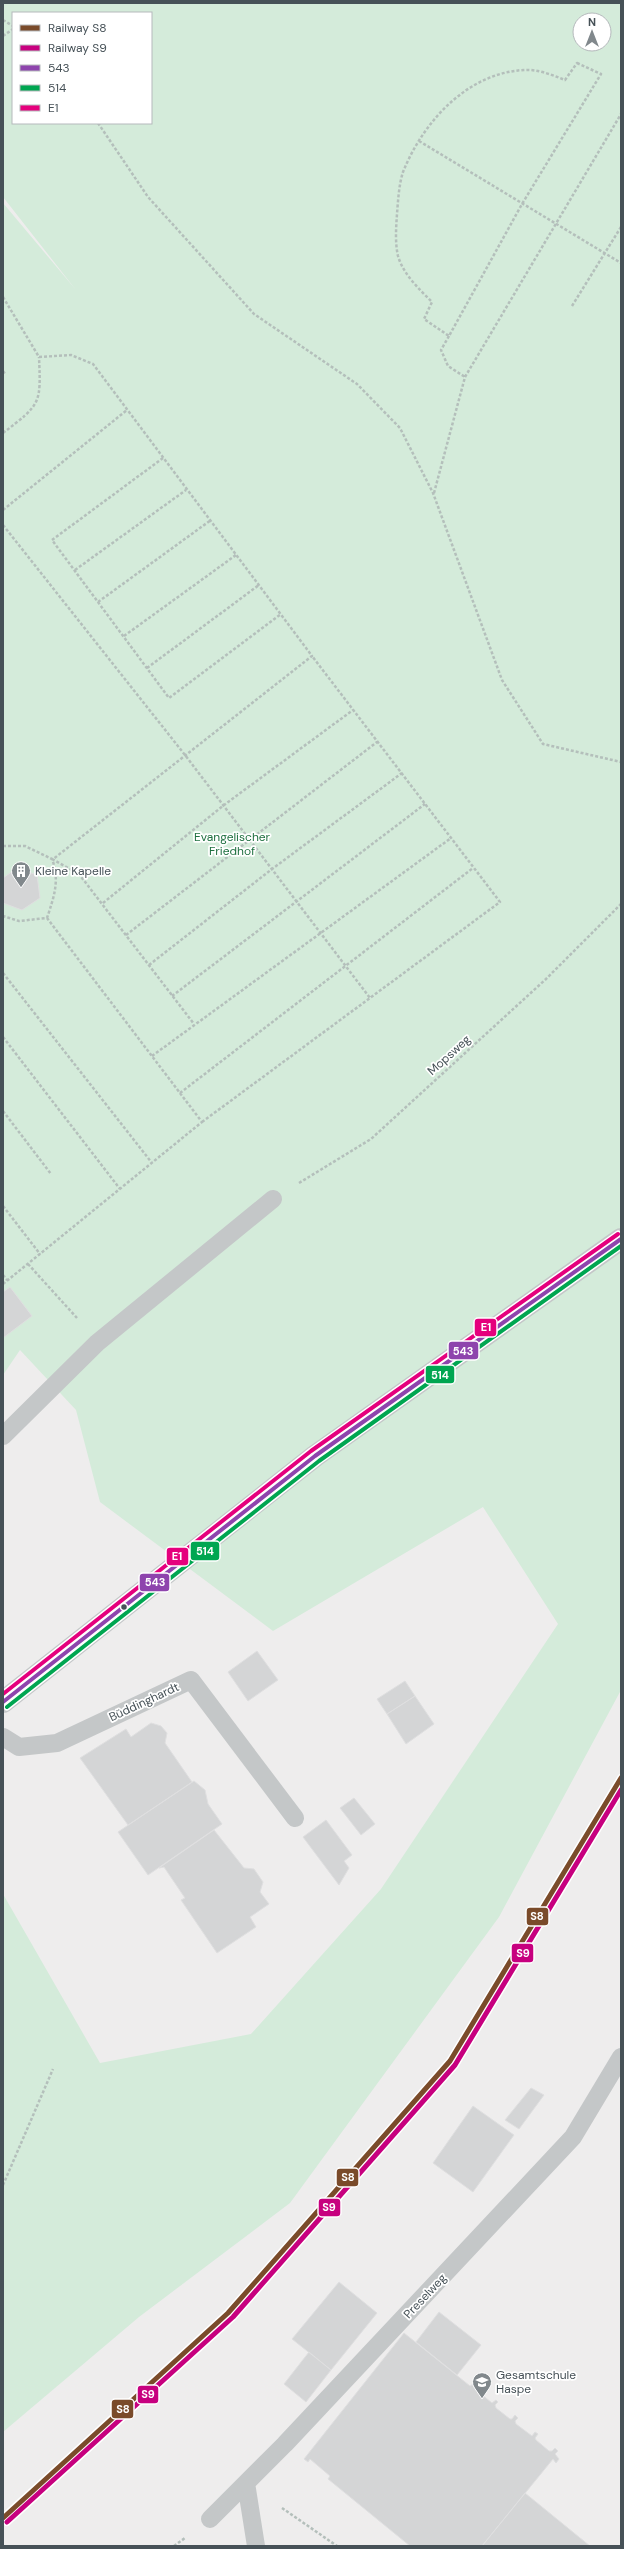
<svg xmlns="http://www.w3.org/2000/svg" width="624" height="2549" viewBox="0 0 624 2549" font-family="'DM Sans',sans-serif">
<style>
.green{fill:#d4ebda;fill-rule:evenodd}
.building{fill:#d4d5d6;stroke:#dfdfe0}
.lines{fill:none;stroke-linecap:round;stroke-linejoin:round}
.path{stroke:#b4bfbb;stroke-width:2.5;stroke-dasharray:3 2;stroke-linecap:butt}
.service{stroke:#c4c7c8;stroke-width:18}
.minor{stroke:#c4c7c8;stroke-width:22}
.bus-1-casing{stroke:#fff;stroke-width:7}
.bus-2-casing{stroke:#fff;stroke-width:7}
.bus-3-casing{stroke:#fff;stroke-width:7}
.bus-1{stroke:#8e44ad;stroke-width:4}
.bus-2{stroke:#00a651;stroke-width:4}
.bus-3{stroke:#e5007d;stroke-width:4}
.rail-1-casing{stroke:#fff;stroke-width:8}
.rail-2-casing{stroke:#fff;stroke-width:8}
.rail-1{stroke:#7a4b2a;stroke-width:5}
.rail-2{stroke:#c7007f;stroke-width:5}
.bus-dot{fill:#465157;stroke:#fff;stroke-width:1.5}
.labels{text-anchor:middle;stroke-width:3.5;stroke-linejoin:round;paint-order:stroke}
.park-label{font-size:12px;fill:#1f7040;stroke:#fff}
.poi-label{font-size:12px;fill:#465157;stroke:#fff;text-anchor:start}
.street-label{font-size:12px;fill:#465157;stroke:#fff}
.line-badge{stroke:#fff;stroke-width:1.5}
.badge-label{font-size:11px;text-anchor:middle;font-weight:bold;fill:#fff}
</style>
<rect width="100%" height="100%" fill="#eeeded"/>
<path class="green" d="M 3,3 L 621,3 L 621,1690 L 499,1917 L 290,2203 L 139,2317 L 3,2432 L 3,1894 L 100,2063 L 251,2034 L 381,1889 L 558,1624 L 483,1507 L 273,1631 L 100,1502 L 76,1410 L 20,1350 L 3,1375 L 3,203 L 76,290 L 3,197 ZM 13,13 L 151,13 L 151,123 L 13,123 ZM 580,20 L 604,20 L 604,44 L 580,44 Z"/>
<path class="building" d="M 17,868 L 37,875 L 40,898 L 22,910 L 3,903 L 3,878 Z
M 10,1287 L 32,1316 L 3,1338 L 3,1292 Z
M 257,1651 L 278,1680 L 248,1701 L 228,1672 Z
M 405,1681 L 415,1696 L 387,1714 L 377,1699 Z
M 415,1696 L 434,1724 L 406,1744 L 387,1714 Z
M 151,1723 L 161,1726 L 167,1733 L 165,1743 L 192,1782 L 128,1825 L 80,1758 L 126,1729 L 131,1737 Z
M 194,1781 L 205,1790 L 208,1804 L 222,1824 L 148,1875 L 118,1832 Z
M 354,1798 L 375,1824 L 361,1835 L 340,1808 Z
M 326,1820 L 352,1855 L 344,1861 L 349,1868 L 339,1885 L 303,1837 Z
M 214,1830 L 244,1868 L 254,1869 L 263,1882 L 260,1892 L 269,1904 L 250,1917 L 256,1927 L 217,1953 L 181,1900 L 185,1898 L 164,1867 L 159,1868 Z
M 531,2088 L 544,2095 L 519,2129 L 505,2120 Z
M 473,2106 L 514,2135 L 473,2192 L 433,2163 Z
M 339,2282 L 377,2313 L 331,2370 L 292,2339 Z
M 439,2312 L 481,2345 L 457,2375 L 416,2342 Z
M 404,2333 L 470,2386 L 475,2383 L 478,2385 L 475,2389 L 492,2403 L 496,2400 L 498,2402 L 495,2405 L 496,2408 L 510,2419 L 512,2419 L 515,2415 L 518,2418 L 515,2421 L 516,2424 L 532,2436 L 535,2432 L 538,2434 L 535,2438 L 536,2440 L 549,2451 L 552,2451 L 555,2448 L 558,2451 L 555,2454 L 559,2459 L 556,2463 L 553,2459 L 482,2546 L 410,2546 L 328,2479 L 330,2476 L 310,2459 L 308,2462 L 304,2459 Z
M 309,2352 L 331,2370 L 306,2402 L 284,2384 Z
M 525,2493 L 590,2546 L 482,2546 Z"/>
<g class="lines">
<path class="path" d="M 3,20 L 13,26
M 3,36 L 13,29
M 577,63 L 601,74 L 522,204 L 449,336 L 424,319 L 432,302 C 420,290 403,274 398,256 C 395,243 396,228 397,214 C 398,201 399,184 403,172 C 423,122 467,73 524,70 C 538,69 552,75 565,80 Z
M 98,123 L 148,197 L 254,314 L 357,384 L 400,428 L 433,493 L 502,680 L 543,744 L 621,762
M 419,141 L 621,263
M 3,297 L 39,357 L 71,355 L 93,364 L 312,656 L 52,860
M 572,306 L 621,227
M 449,336 L 441,350 L 448,366 L 465,377
M 3,371 L 6,375
M 3,433 C 41,404 41,404 39,357
M 163,458 L 52,540 L 169,698 L 281,614
M 434,493 L 465,377 L 621,114
M 3,510 L 127,410
M 3,525 L 185,755 L 370,998
M 75,570 L 186,490
M 98,602 L 211,520
M 124,636 L 236,555
M 147,668 L 259,585
M 3,846 L 25,846 L 52,859 C 60,880 54,897 47,918 L 19,921 L 3,916
M 52,859 L 79,874 L 194,1024
M 103,903 L 224,805 L 353,710
M 126,935 L 377,742
M 149,965 L 272,869 L 402,773
M 3,973 L 152,1163
M 172,996 L 425,804
M 3,1037 L 120,1189
M 152,1056 L 451,838
M 180,1093 L 473,868
M 3,1111 L 51,1174
M 202,1122 L 500,902 L 312,656
M 299,1183 L 371,1139 L 546,979 L 621,904
M 3,1206 L 40,1254
M 28,1264 L 77,1318
M 3,1275 L 7,1280
M 3,1284 L 202,1122 L 47,918
M 3,2185 L 53,2069
M 282,2508 L 337,2546
M 174,2546 L 185,2538"/>
<path class="service" d="M 3,1436 L 97,1343 L 273,1199
M 3,1737 L 19,1747 L 57,1743 L 191,1680 L 295,1818
M 246,2483 L 256,2546
M 210,2519 L 285,2444 L 573,2137 L 621,2057"/>
<path class="minor" d="M 3,1702 L 315,1456 L 621,1239"/>
<defs>
<path id="bus-1" d="M 3,1702 L 315,1456 L 621,1239"/>
<path id="bus-2" d="M 7,1707 L 319,1461 L 621,1246"/>
<path id="bus-3" d="M 3,1694 L 311,1451 L 618,1234"/>
</defs>
<use href="#bus-1" class="bus-1-casing"/>
<use href="#bus-2" class="bus-2-casing"/>
<use href="#bus-3" class="bus-3-casing"/>
<use href="#bus-1" class="bus-1"/>
<use href="#bus-2" class="bus-2"/>
<use href="#bus-3" class="bus-3"/>
<defs>
<path id="rail-1" d="M 3,2518 L 228,2313 L 450,2061 L 621,1778"/>
<path id="rail-2" d="M 7,2522 L 233,2317 L 455,2065 L 621,1790"/>
</defs>
<use href="#rail-1" class="rail-1-casing"/>
<use href="#rail-2" class="rail-2-casing"/>
<use href="#rail-1" class="rail-1"/>
<use href="#rail-2" class="rail-2"/>
</g>
<defs>
<symbol id="building-pin" viewBox="-11 -11 22 30"><path d="M0 17L-7.5 6A9.5 9.5 0 1 1 7.5 6Z" fill="#81888c" stroke="#fff"/><path d="M-4-6H4V6H1V3H-1V6H-4ZM-2.5-4.3h1.7v1.8h-1.7ZM.8-4.3h1.7v1.8H.8ZM-2.5-1h1.7V.8h-1.7ZM.8-1h1.7V.8H.8Z" fill="#fff"/></symbol>
<symbol id="school-pin" viewBox="-11 -11 22 30"><path d="M0 17L-7.5 6A9.5 9.5 0 1 1 7.5 6Z" fill="#81888c" stroke="#fff"/><path d="M0-5L7-2L0 1L-7-2ZM-4 1L0 2.5L4 1V4Q0 6-4 4Z" fill="#fff"/></symbol>
</defs>
<g fill-rule="evenodd">
<use href="#building-pin" x="10" y="860" width="22" height="30"/>
<use href="#school-pin" x="471" y="2371" width="22" height="30"/>
</g>
<circle class="bus-dot" cx="124" cy="1607" r="3.5"/>
<g class="labels">
<g class="park-label">
<text x="232" y="841">Evangelischer<tspan x="232" dy="14">Friedhof</tspan></text>
</g>
<g class="poi-label">
<text x="35" y="875">Kleine Kapelle</text>
<text x="496" y="2379">Gesamtschule<tspan x="496" dy="14">Haspe</tspan></text>
</g>
<g class="street-label">
<text transform="translate(449 1055) rotate(-42)" y="4">Mopsweg</text>
<text transform="translate(144 1702) rotate(-25)" y="4">Büddinghardt</text>
<text transform="translate(425 2296) rotate(-47)" y="4">Preselweg</text>
</g>
</g>
<g class="line-badge">
<rect x="474" y="1318" width="23" height="19" rx="4" fill="#e5007d"/>
<rect x="448" y="1341" width="31" height="19" rx="4" fill="#8e44ad"/>
<rect x="425" y="1365" width="30" height="19" rx="4" fill="#00a651"/>
<rect x="190" y="1541" width="30" height="20" rx="4" fill="#00a651"/>
<rect x="166" y="1547" width="23" height="19" rx="4" fill="#e5007d"/>
<rect x="139" y="1573" width="31" height="19" rx="4" fill="#8e44ad"/>
<rect x="526" y="1907" width="23" height="19" rx="4" fill="#7a4b2a"/>
<rect x="511" y="1943" width="23" height="20" rx="4" fill="#c7007f"/>
<rect x="336" y="2168" width="23" height="19" rx="4" fill="#7a4b2a"/>
<rect x="318" y="2198" width="23" height="19" rx="4" fill="#c7007f"/>
<rect x="137" y="2385" width="22" height="19" rx="4" fill="#c7007f"/>
<rect x="111" y="2399" width="23" height="20" rx="4" fill="#7a4b2a"/>
</g>
<g class="badge-label">
<text x="486" y="1331">E1</text>
<text x="463" y="1355">543</text>
<text x="440" y="1379">514</text>
<text x="205" y="1555">514</text>
<text x="177" y="1560">E1</text>
<text x="155" y="1586">543</text>
<text x="537" y="1920">S8</text>
<text x="523" y="1957">S9</text>
<text x="348" y="2181">S8</text>
<text x="329" y="2211">S9</text>
<text x="148" y="2398">S9</text>
<text x="123" y="2413">S8</text>
</g>
<rect width="624" height="2549" fill="none" stroke="#465157" stroke-width="8"/>
<rect x="12" y="12" width="140" height="112" fill="#ffffff" stroke="#b5b9bc"/>
<rect x="20" y="25" width="20" height="6" fill="#7a4b2a" stroke="#b5b9bc"/>
<text x="48" y="32" font-size="12" fill="#465157">Railway S8</text>
<rect x="20" y="45" width="20" height="6" fill="#c7007f" stroke="#b5b9bc"/>
<text x="48" y="52" font-size="12" fill="#465157">Railway S9</text>
<rect x="20" y="65" width="20" height="6" fill="#8e44ad" stroke="#b5b9bc"/>
<text x="48" y="72" font-size="12" fill="#465157">543</text>
<rect x="20" y="85" width="20" height="6" fill="#00a651" stroke="#b5b9bc"/>
<text x="48" y="92" font-size="12" fill="#465157">514</text>
<rect x="20" y="105" width="20" height="6" fill="#e5007d" stroke="#b5b9bc"/>
<text x="48" y="112" font-size="12" fill="#465157">E1</text>
<g transform="translate(592 32)"><circle r="19" fill="#ffffff" stroke="#b5b9bc"/>
<path d="M0-3L7 15L0 10L-7 15Z" fill="#81888c"/>
<text y="-6" font-size="11" font-weight="bold" text-anchor="middle" fill="#465157">N</text>
</g>
</svg>
